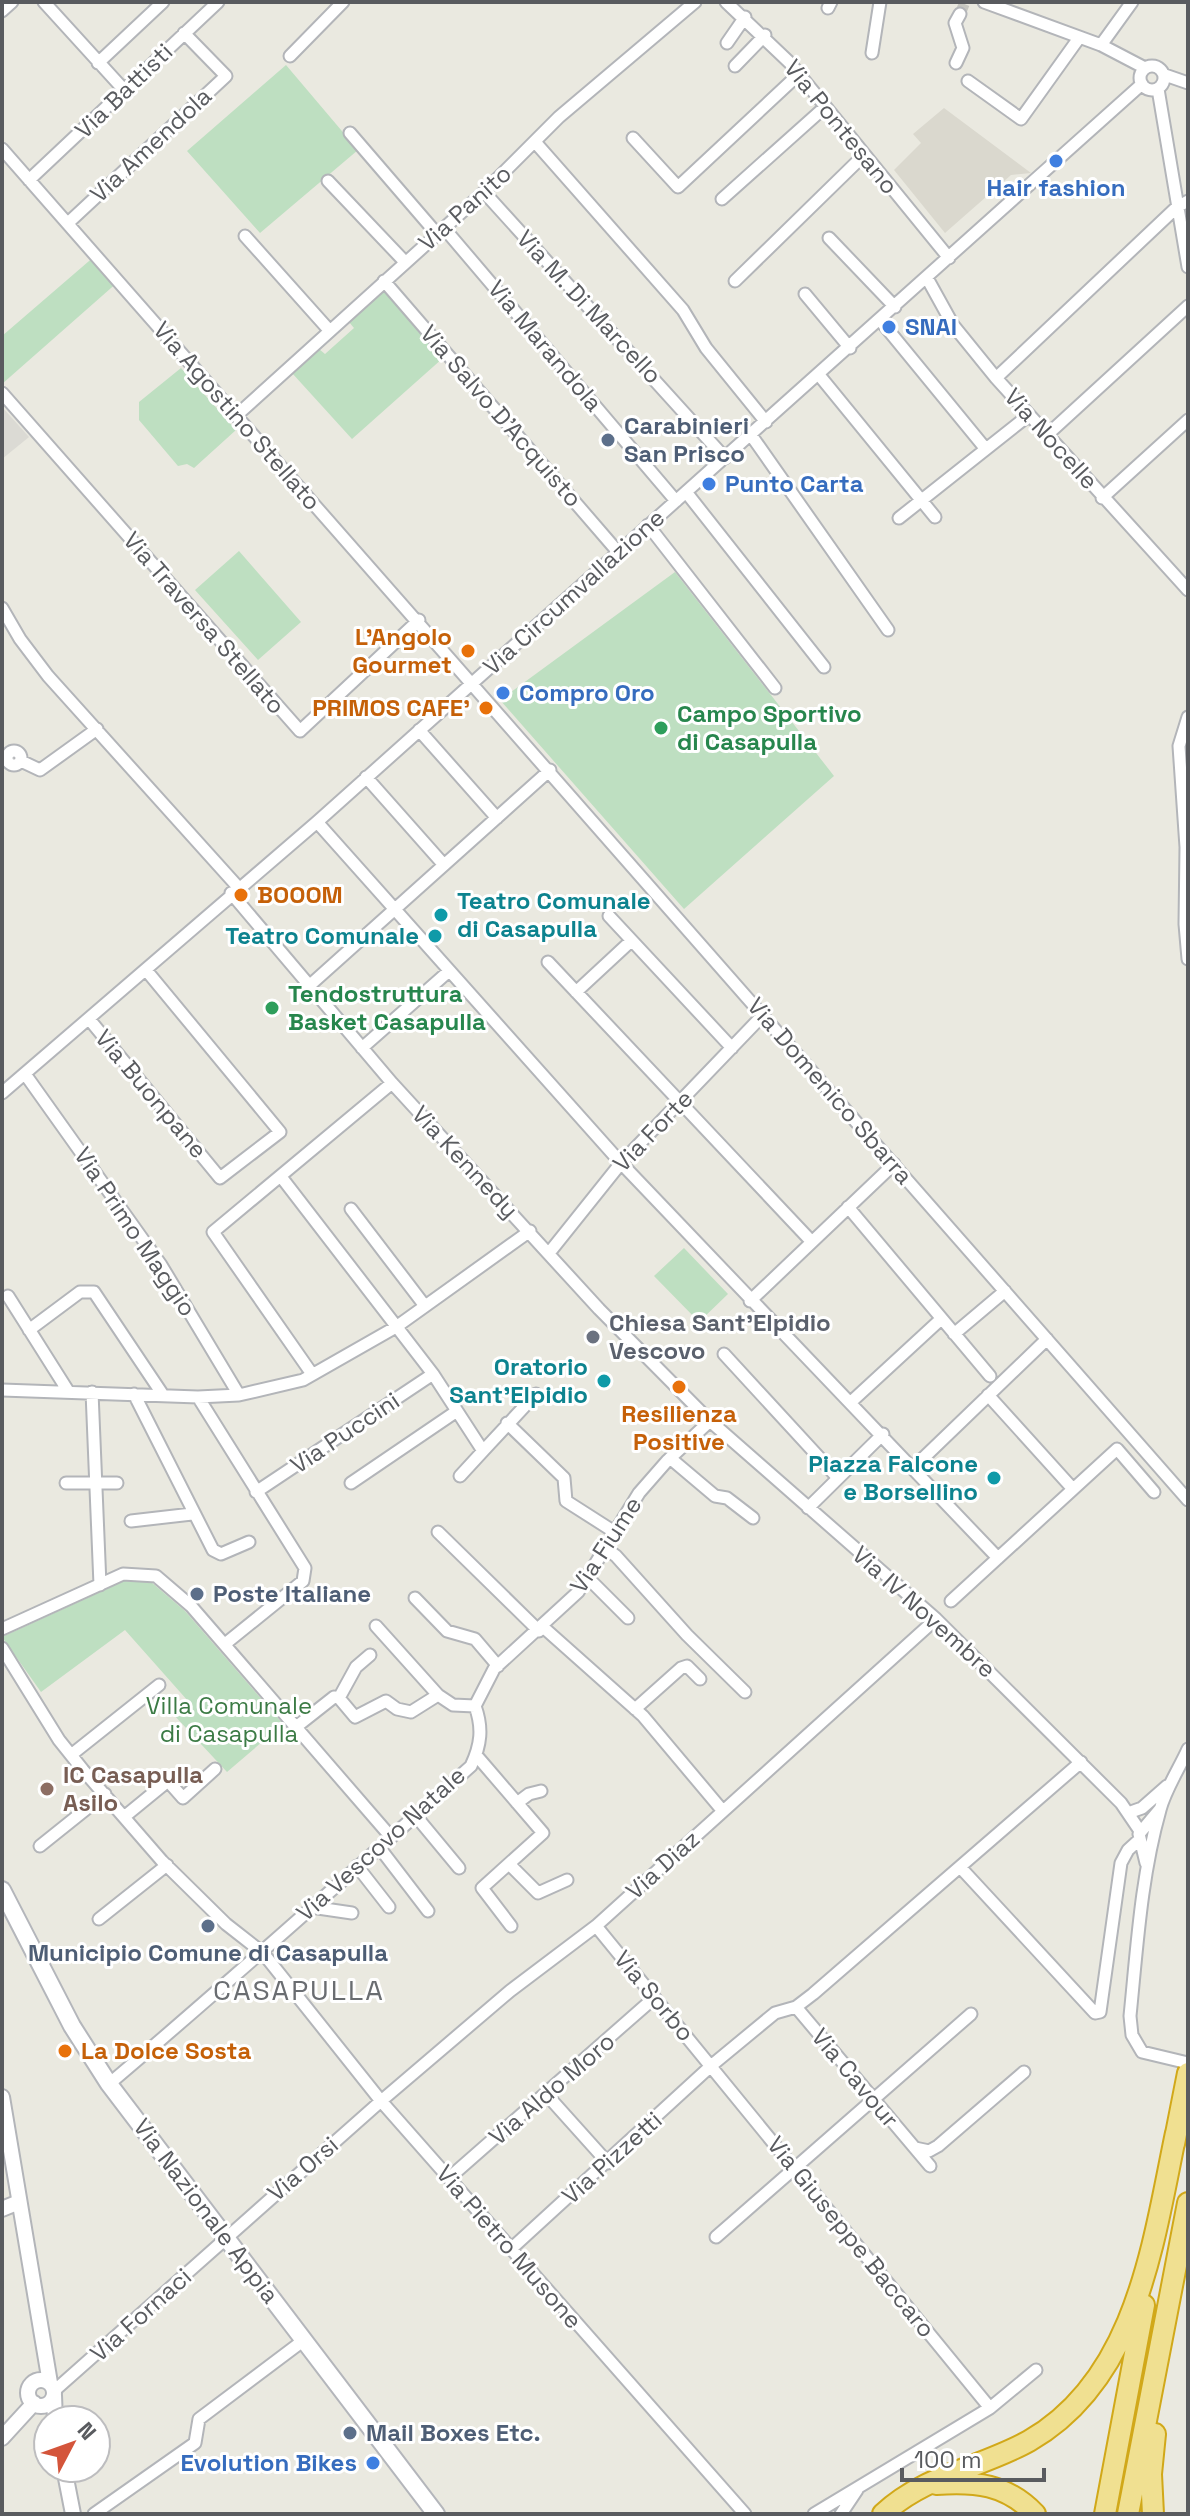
<svg xmlns="http://www.w3.org/2000/svg" width="1190" height="2516" viewBox="0 0 1190 2516" font-family="'Space Grotesk',sans-serif">
<style>
.industrial{fill:#dbdad4}
.education{fill:#dad8ce}
.green{fill:#bedfc1}
.lines{fill:none;stroke-linecap:round;stroke-linejoin:round}
.minor-tunnel{stroke:#c6c6c0;stroke-width:11;stroke-dasharray:11 5.5;stroke-linecap:butt}
.minor-casing{stroke:#b3b5b9;stroke-width:15}
.tertiary-casing{stroke:#b3b5b9;stroke-width:18}
.secondary-casing{stroke:#b4b6bb;stroke-width:20}
.motorway-casing{stroke:#d1a819;stroke-width:24}
.minor{stroke:#fff;stroke-width:11}
.tertiary{stroke:#fff;stroke-width:14}
.secondary{stroke:#fff;stroke-width:16}
.motorway{stroke:#f0e091;stroke-width:20}
.shop-dot{fill:#3f7fe0;stroke:#fff;stroke-width:3}
.service-dot{fill:#5c6f8a;stroke:#fff;stroke-width:3}
.food-dot{fill:#e8710a;stroke:#fff;stroke-width:3}
.leisure-dot{fill:#2e9e5b;stroke:#fff;stroke-width:3}
.culture-dot{fill:#0f9aa8;stroke:#fff;stroke-width:3}
.worship-dot{fill:#6b7280;stroke:#fff;stroke-width:3}
.education-dot{fill:#8d6e63;stroke:#fff;stroke-width:3}
.labels{text-anchor:middle;stroke-width:6;stroke-linejoin:round;paint-order:stroke}
.street-label{font-size:24px;fill:#595b5f;stroke:#fff}
.shop-label{font-size:24px;font-weight:bold;fill:#366cbe;stroke:#fff;text-anchor:start}
.service-label{font-size:24px;font-weight:bold;fill:#4e5e75;stroke:#fff;text-anchor:start}
.food-label{font-size:24px;font-weight:bold;fill:#c56008;stroke:#fff;text-anchor:end}
.leisure-label{font-size:24px;font-weight:bold;fill:#27864d;stroke:#fff;text-anchor:start}
.culture-label{font-size:24px;font-weight:bold;fill:#0d838f;stroke:#fff;text-anchor:end}
.worship-label{font-size:24px;font-weight:bold;fill:#5b616d;stroke:#fff;text-anchor:start}
.park-label{font-size:24px;fill:#3c7b45;stroke:#fff}
.education-label{font-size:24px;font-weight:bold;fill:#785e54;stroke:#fff;text-anchor:start}
.quarter-label{font-size:28px;letter-spacing:2px;fill:#6a6d71;stroke:#fff}
</style>
<rect width="100%" height="100%" fill="#eae9e0"/>
<path class="industrial" d="M 2,407 L 29,437 L 2,459 Z"/>
<path class="education" d="M 944,108 L 1031,173 L 1011,175 L 945,233 L 894,170 L 921,143 L 913,134 Z"/>
<path class="green" d="M 286,65 L 358,150 L 260,233 L 187,151 Z
M 96,255 L 119,281 L 2,384 L 2,336 Z
M 382,291 L 386,292 L 443,358 L 352,439 L 292,373 L 319,349 L 325,354 L 354,328 L 349,322 Z
M 181,368 L 236,430 L 194,468 L 187,464 L 178,466 L 139,420 L 139,402 Z
M 239,551 L 301,622 L 258,660 L 195,590 Z
M 675,572 L 834,776 L 684,909 L 500,700 Z
M 684,1248 L 728,1294 L 699,1322 L 654,1276 Z
M 124,1581 L 151,1582 L 185,1611 L 283,1724 L 227,1772 L 173,1714 L 188,1701 L 125,1630 L 41,1692 L 2,1637 Z"/>
<g class="lines">
<path class="minor-tunnel" d="M 960,14 L 965,2"/>
<defs>
<path id="minor" d="M 44,2 L 125,91
M 726,2 L 790,63 L 949,258
M 984,2 L 1101,45 L 1145,68
M 828,8 L 831,2
M 2,11 L 12,2
M 727,43 L 745,17
M 1101,45 L 1132,2
M 872,53 L 880,2
M 290,56 L 343,2
M 98,63 L 163,2
M 956,63 L 963,48 L 955,23 L 960,14
M1140 78a12 12 0 1 1 24 0a12 12 0 1 1-24 0Z
M 735,66 L 765,35
M 1165,75 L 1188,83
M 968,81 L 1021,119 L 1079,38
M 1158,89 L 1188,267
M 350,133 L 437,234
M 633,138 L 678,187 L 799,74
M 535,142 L 683,310 L 706,348 L 766,422
M 2,149 L 1188,1500
M 29,180 L 218,2
M 328,181 L 405,262
M 484,192 L 725,458
M 722,199 L 825,107
M 68,223 L 226,76 L 184,33
M 444,228 L 676,501
M 245,236 L 329,330
M 829,238 L 895,307
M 927,278 L 953,325 L 996,378 L 1188,590
M 384,281 L 618,552
M 735,281 L 863,156
M 805,294 L 850,348
M 880,320 L 985,448
M 819,375 L 935,517
M 996,378 L 1177,207 L 1188,201
M 2,393 L 300,731 L 419,620
M 237,415 L 484,192 L 559,117 L 695,2
M 751,435 L 888,630
M 1047,435 L 1188,306
M 686,492 L 824,667
M 1102,498 L 1188,420
M 899,518 L 1029,415
M 648,525 L 775,688
M 2,608 L 20,639 L 48,676 L 238,887
M 1188,717 L 1179,746 L 1186,847 L 1185,924 L 1188,959
M 419,730 L 497,818
M7 758a7 7 0 1 1 14 0a7 7 0 1 1-14 0Z
M 21,761 L 40,770 L 97,729
M 366,777 L 444,865
M 317,822 L 621,1163 L 998,1558
M 231,893 L 392,1083 L 599,1309 L 710,1421 L 936,1619 L 1121,1803 L 1140,1831
M 609,916 L 732,1048
M 548,962 L 812,1242
M 309,986 L 550,770
M 576,992 L 631,941
M 89,1019 L 220,1178 L 280,1132 L 146,970
M 362,1048 L 449,971
M 25,1074 L 161,1265 L 239,1395
M 2,1093 L 317,822 L 1142,84
M 282,1178 L 433,1374 L 483,1451 L 460,1476
M 848,1207 L 990,1376
M 351,1209 L 425,1306
M 549,1253 L 621,1163 L 763,1015
M 8,1296 L 68,1391
M 750,1301 L 894,1164
M 29,1330 L 80,1292 L 94,1292 L 163,1395
M 954,1334 L 1005,1291
M 724,1354 L 838,1478
M 312,1374 L 213,1232 L 392,1083
M 2,1390 L 198,1397 L 239,1395 L 303,1380 L 396,1327 L 530,1231
M 92,1392 L 100,1585
M 134,1394 L 213,1550 L 221,1554 L 249,1542
M 988,1395 L 1073,1489
M 198,1397 L 305,1568 L 303,1581 L 225,1644
M 851,1402 L 940,1320
M 507,1423 L 564,1478 L 566,1501 L 613,1531
M 483,1451 L 536,1394
M 670,1458 L 715,1496 L 727,1498 L 753,1518
M 914,1467 L 1047,1339
M 66,1483 L 117,1483
M 351,1483 L 457,1411
M 256,1492 L 433,1374
M 808,1508 L 883,1434
M 131,1521 L 192,1514
M 438,1532 L 539,1631
M 604,1547 L 616,1556 L 687,1635 L 745,1692
M 587,1577 L 628,1618
M 415,1598 L 447,1631 L 475,1639 L 498,1666
M 951,1601 L 1117,1449 L 1154,1492
M 376,1626 L 438,1695
M 543,1627 L 643,1716 L 722,1810
M 2,1629 L 123,1574 L 156,1576 L 191,1606 L 391,1837
M 2,1648 L 59,1740 L 83,1770 L 162,1861 L 226,1924 L 263,1953 L 381,2101 L 745,2514
M 339,1698 L 356,1667 L 370,1655
M 475,1706 L 494,1669 L 578,1592 L 639,1493 L 667,1461 L 710,1421
M 635,1709 L 681,1668 L 687,1666 L 700,1679
M 296,1727 L 334,1697 L 339,1698 L 355,1717 L 386,1701 L 397,1709 L 411,1712 L 438,1695 L 453,1705 L 475,1706
M 1188,1749 C 1179,1769 1165,1790 1160,1810 C 1141,1877 1137,1947 1130,2016 L 1132,2035 L 1142,2052 L 1188,2063
M 71,1755 L 159,1685
M 476,1755 L 543,1833 L 482,1888 L 511,1926
M 517,1803 L 529,1794 L 541,1791
M 1128,1813 L 1142,1808 L 1167,1786
M 415,1815 L 459,1868
M 124,1817 L 168,1781 L 183,1798 L 215,1769
M 40,1846 L 105,1794
M 379,1847 L 428,1911
M 1146,1863 L 1139,1834 L 1160,1809
M 509,1864 L 538,1893 L 567,1880
M 357,1866 L 389,1907
M 960,1867 L 1095,2013 L 1100,2012 L 1121,1863 L 1128,1850 L 1140,1839
M 311,1907 L 352,1913
M 99,1919 L 167,1865
M 596,1926 L 990,2408
M 796,2007 L 930,2166
M 109,2084 C 232,1980 351,1873 471,1766 C 481,1745 483,1728 475,1706
M 547,2095 L 608,2163
M 915,2148 L 929,2151 L 938,2146 L 1024,2072
M 449,2178 L 654,1998
M 716,2237 L 971,2014
M 511,2249 L 712,2065 L 775,2013 L 796,2007 L 813,1994 L 1081,1762
M 54,2391 L 381,2101 L 510,1991 L 596,1926 L 936,1619
M 94,2514 L 195,2443 L 199,2419 L 304,2340
M 814,2514 L 990,2408 L 1036,2370
M 841,2514 L 857,2490"/>
<path id="tertiary" d="M 2,2097 L 50,2383
M 2,2209 L 19,2202
M28 2393a13 13 0 1 1 26 0a13 13 0 1 1-26 0Z
M 54,2395 L 55,2420
M 2,2438 L 34,2403
M 64,2468 L 73,2514"/>
<path id="secondary" d="M 2,1890 L 72,2026 L 109,2084 L 436,2514"/>
<path id="motorway" d="M 1174,2144 L 1188,2073
M 936,2484 C 975,2481 1006,2484 1035,2514
M 883,2514 C 924,2475 981,2468 1029,2441 C 1137,2379 1153,2243 1176,2133
M 1105,2514 L 1144,2305
M 1128,2514 L 1188,2203
M 1153,2514 L 1151,2474 L 1155,2434"/>
</defs>
<use href="#minor" class="minor-casing"/>
<use href="#tertiary" class="tertiary-casing"/>
<use href="#secondary" class="secondary-casing"/>
<use href="#motorway" class="motorway-casing"/>
<use href="#minor" class="minor"/>
<use href="#tertiary" class="tertiary"/>
<use href="#secondary" class="secondary"/>
<use href="#motorway" class="motorway"/>
</g>
<g class="shop-dot">
<circle cx="1056" cy="161" r="8"/>
<circle cx="889" cy="327" r="8"/>
<circle cx="709" cy="484" r="8"/>
<circle cx="503" cy="693" r="8"/>
<circle cx="373" cy="2463" r="8"/>
</g>
<g class="service-dot">
<circle cx="608" cy="440" r="8"/>
<circle cx="197" cy="1594" r="8"/>
<circle cx="208" cy="1926" r="8"/>
<circle cx="350" cy="2433" r="8"/>
</g>
<g class="food-dot">
<circle cx="468" cy="651" r="8"/>
<circle cx="486" cy="708" r="8"/>
<circle cx="241" cy="895" r="8"/>
<circle cx="679" cy="1387" r="8"/>
<circle cx="65" cy="2051" r="8"/>
</g>
<g class="leisure-dot">
<circle cx="661" cy="728" r="8"/>
<circle cx="272" cy="1008" r="8"/>
</g>
<g class="culture-dot">
<circle cx="441" cy="915" r="8"/>
<circle cx="435" cy="936" r="8"/>
<circle cx="604" cy="1381" r="8"/>
<circle cx="994" cy="1478" r="8"/>
</g>
<circle class="worship-dot" cx="593" cy="1337" r="8"/>
<circle class="education-dot" cx="47" cy="1789" r="8"/>
<g class="labels">
<g class="street-label">
<text transform="translate(124 91) rotate(-44)" y="8">Via Battisti</text>
<text transform="translate(841 127) rotate(51)" y="8">Via Pontesano</text>
<text transform="translate(151 145) rotate(-43)" y="8">Via Amendola</text>
<text transform="translate(465 208) rotate(-42)" y="8">Via Panito</text>
<text transform="translate(589 307) rotate(47)" y="8">Via M. Di Marcello</text>
<text transform="translate(545 346) rotate(50)" y="8">Via Marandola</text>
<text transform="translate(237 416) rotate(49)" y="8">Via Agostino Stellato</text>
<text transform="translate(501 416) rotate(49)" y="8">Via Salvo D'Acquisto</text>
<text transform="translate(1051 439) rotate(48)" y="8">Via Nocelle</text>
<text transform="translate(574 592) rotate(-42)" y="8">Via Circumvallazione</text>
<text transform="translate(204 623) rotate(49)" y="8">Via Traversa Stellato</text>
<text transform="translate(830 1091) rotate(49)" y="8">Via Domenico Sbarra</text>
<text transform="translate(151 1094) rotate(50)" y="8">Via Buonpane</text>
<text transform="translate(653 1131) rotate(-46)" y="8">Via Forte</text>
<text transform="translate(465 1162) rotate(47)" y="8">Via Kennedy</text>
<text transform="translate(135 1232) rotate(56)" y="8">Via Primo Maggio</text>
<text transform="translate(345 1433) rotate(-34)" y="8">Via Puccini</text>
<text transform="translate(606 1545) rotate(-57)" y="8">Via Fiume</text>
<text transform="translate(924 1612) rotate(42)" y="8">Via IV Novembre</text>
<text transform="translate(381 1844) rotate(-42)" y="8">Via Vescovo Natale</text>
<text transform="translate(663 1865) rotate(-42)" y="8">Via Diaz</text>
<text transform="translate(654 1996) rotate(50)" y="8">Via Sorbo</text>
<text transform="translate(855 2078) rotate(50)" y="8">Via Cavour</text>
<text transform="translate(552 2089) rotate(-41)" y="8">Via Aldo Moro</text>
<text transform="translate(612 2158) rotate(-42)" y="8">Via Pizzetti</text>
<text transform="translate(303 2169) rotate(-41)" y="8">Via Orsi</text>
<text transform="translate(206 2211) rotate(53)" y="8">Via Nazionale Appia</text>
<text transform="translate(851 2237) rotate(51)" y="8">Via Giuseppe Baccaro</text>
<text transform="translate(509 2247) rotate(49)" y="8">Via Pietro Musone</text>
<text transform="translate(141 2315) rotate(-42)" y="8">Via Fornaci</text>
</g>
<g class="shop-label">
<text x="1056" y="196" text-anchor="middle">Hair fashion</text>
<text x="905" y="335">SNAI</text>
<text x="725" y="492">Punto Carta</text>
<text x="519" y="701">Compro Oro</text>
<text x="357" y="2471" text-anchor="end">Evolution Bikes</text>
</g>
<g class="service-label">
<text x="624" y="434">Carabinieri<tspan x="624" dy="28">San Prisco</tspan></text>
<text x="213" y="1602">Poste Italiane</text>
<text x="208" y="1961" text-anchor="middle">Municipio Comune di Casapulla</text>
<text x="366" y="2441">Mail Boxes Etc.</text>
</g>
<g class="food-label">
<text x="452" y="645">L'Angolo<tspan x="452" dy="28">Gourmet</tspan></text>
<text x="470" y="716">PRIMOS CAFE'</text>
<text x="257" y="903" text-anchor="start">BOOOM</text>
<text x="679" y="1422" text-anchor="middle">Resilienza<tspan x="679" dy="28">Positive</tspan></text>
<text x="81" y="2059" text-anchor="start">La Dolce Sosta</text>
</g>
<g class="leisure-label">
<text x="677" y="722">Campo Sportivo<tspan x="677" dy="28">di Casapulla</tspan></text>
<text x="288" y="1002">Tendostruttura<tspan x="288" dy="28">Basket Casapulla</tspan></text>
</g>
<g class="culture-label">
<text x="457" y="909" text-anchor="start">Teatro Comunale<tspan x="457" dy="28">di Casapulla</tspan></text>
<text x="419" y="944">Teatro Comunale</text>
<text x="588" y="1375">Oratorio<tspan x="588" dy="28">Sant'Elpidio</tspan></text>
<text x="978" y="1472">Piazza Falcone<tspan x="978" dy="28">e Borsellino</tspan></text>
</g>
<g class="worship-label">
<text x="609" y="1331">Chiesa Sant'Elpidio<tspan x="609" dy="28">Vescovo</tspan></text>
</g>
<g class="park-label">
<text x="229" y="1714">Villa Comunale<tspan x="229" dy="28">di Casapulla</tspan></text>
</g>
<g class="education-label">
<text x="63" y="1783">IC Casapulla<tspan x="63" dy="28">Asilo</tspan></text>
</g>
<g class="quarter-label">
<text x="299" y="2000">CASAPULLA</text>
</g>
</g>
<rect width="1190" height="2516" fill="none" stroke="#595b5f" stroke-width="8"/>
<g transform="translate(72 2444) rotate(49)"><circle r="38" fill="#ffffff" stroke="#bdbdbf" stroke-width="2"/>
<path d="M0-6L14 30L0 20L-14 30Z" fill="#d4553b"/>
<text y="-12" font-size="22" font-weight="bold" text-anchor="middle" fill="#595b5f">N</text>
</g>
<path d="M902 2468v12h142v-12" fill="none" stroke="#595b5f" stroke-width="4"/>
<text x="914" y="2468" font-size="24" fill="#595b5f" stroke="#ffffff" stroke-width="6" paint-order="stroke">100 m</text>
</svg>
